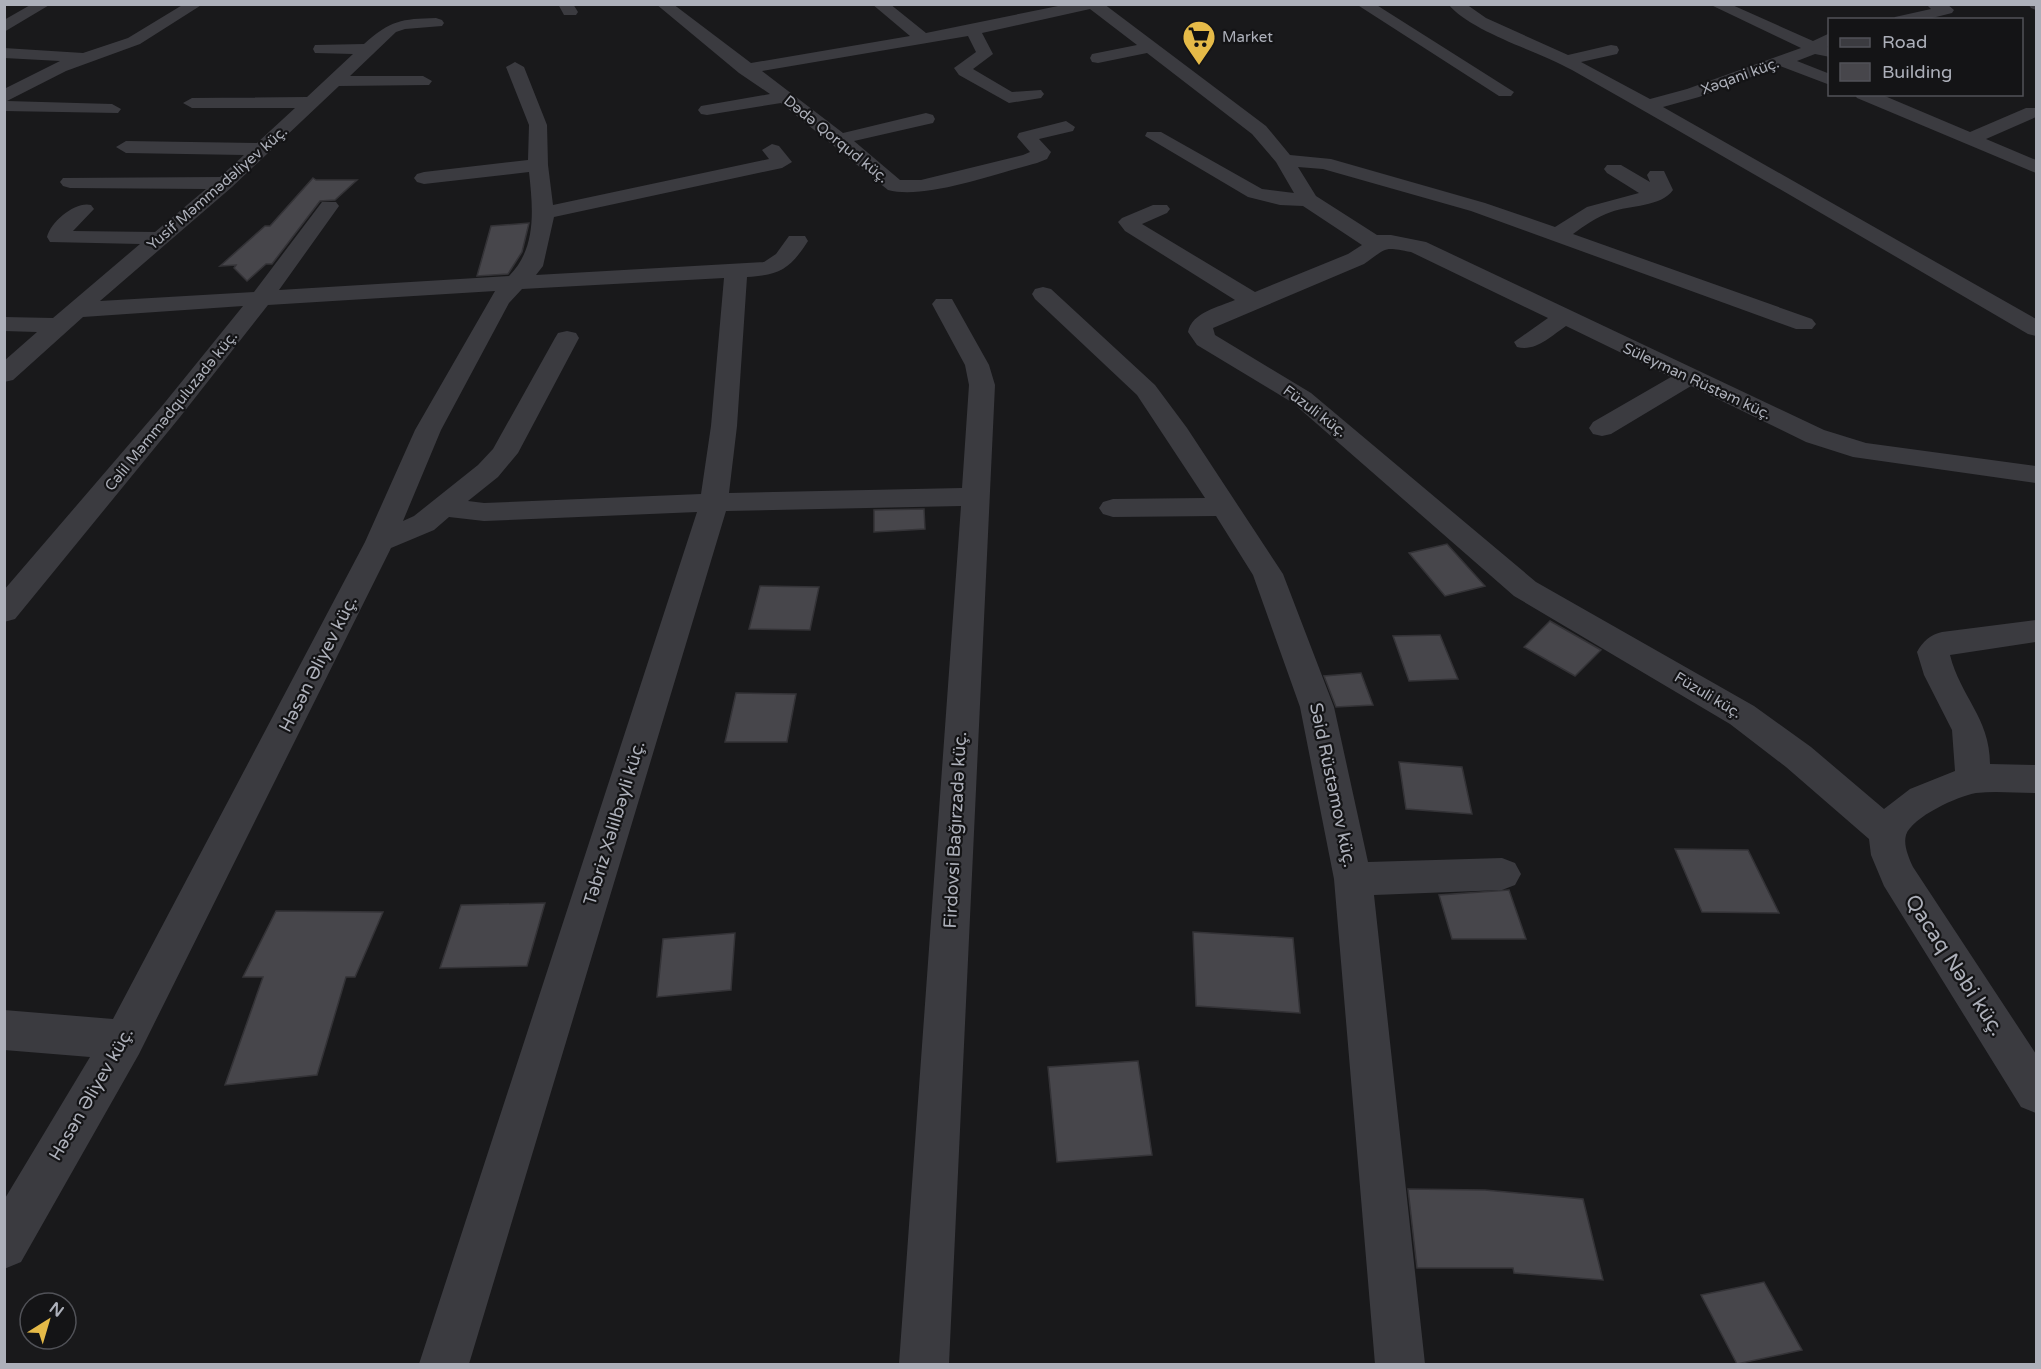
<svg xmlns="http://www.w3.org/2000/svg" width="2041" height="1369" viewBox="0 0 2041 1369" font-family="'Varela Round',sans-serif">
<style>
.building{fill:#47464b;stroke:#343337;stroke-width:1.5}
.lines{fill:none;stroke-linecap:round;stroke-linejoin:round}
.minor{fill:#3b3b40;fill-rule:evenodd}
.labels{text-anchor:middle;stroke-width:4.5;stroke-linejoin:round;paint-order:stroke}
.far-poi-label{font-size:15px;fill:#adb0ba;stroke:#141416;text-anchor:start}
.far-street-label{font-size:15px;fill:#adb0ba;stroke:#141416}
.street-label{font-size:18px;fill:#adb0ba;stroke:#141416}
.near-street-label{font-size:21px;fill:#adb0ba;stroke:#141416}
</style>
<rect width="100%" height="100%" fill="#19191b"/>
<path class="building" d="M 313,178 L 316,180 L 357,180 L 335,200 L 320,201 L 272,264 L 266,264 L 247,281 L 234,268 L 236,265 L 220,266 L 265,226 L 270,226 Z
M 529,223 L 522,252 L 508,274 L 477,276 L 491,226 Z
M 924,509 L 925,529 L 874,532 L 874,510 Z
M 1447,544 L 1485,586 L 1445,596 L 1409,553 Z
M 760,586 L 819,587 L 810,630 L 749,629 Z
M 1550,621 L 1601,650 L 1575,676 L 1524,647 Z
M 1440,635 L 1458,679 L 1409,681 L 1393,636 Z
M 1361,673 L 1373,705 L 1336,707 L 1324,676 Z
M 736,693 L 796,694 L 787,742 L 725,742 Z
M 1399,762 L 1462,767 L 1472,814 L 1406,809 Z
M 1675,849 L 1748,850 L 1779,913 L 1702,912 Z
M 1509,890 L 1526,939 L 1452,939 L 1439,895 Z
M 545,903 L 527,966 L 440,968 L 461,905 Z
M 276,911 L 383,912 L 355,977 L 346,977 L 317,1075 L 225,1085 L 263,977 L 243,977 Z
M 1193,932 L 1293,938 L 1300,1013 L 1196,1006 Z
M 735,933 L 731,990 L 657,997 L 663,939 Z
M 1138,1061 L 1152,1155 L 1057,1162 L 1048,1067 Z
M 1408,1189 L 1485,1190 L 1583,1199 L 1603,1280 L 1514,1273 L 1513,1268 L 1417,1268 Z
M 1764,1282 L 1802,1350 L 1737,1364 L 1701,1295 Z"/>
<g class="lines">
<path class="minor" d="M 32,4 L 51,4 L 4,32 L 4,20 Z
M 184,4 L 203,4 L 140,44 L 66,71 L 7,101 L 112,104 L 121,109 L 118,113 L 4,111 L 4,89 L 60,61 L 4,58 L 4,48 L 83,53 L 128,38 Z
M 558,4 L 573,4 L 578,12 L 576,15 L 564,15 Z
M 656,4 L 673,4 L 751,63 L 910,36 L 872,4 L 890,4 L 926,33 L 1068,4 L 1104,4 L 1266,126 L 1290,155 L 1331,159 L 1485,203 L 1555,227 L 1587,207 L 1639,193 L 1607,173 L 1604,169 L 1607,165 L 1621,165 L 1650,182 L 1647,175 L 1650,171 L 1664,171 L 1673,190 C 1661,207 1630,205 1611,212 C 1597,217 1585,225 1573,234 L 1812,319 L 1816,324 L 1812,329 L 1796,329 L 1471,211 L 1323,169 L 1298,167 L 1316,196 L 1377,235 L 1391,235 L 1426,242 L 1824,430 L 1866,443 L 2036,466 L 2036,483 L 1853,457 L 1806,442 L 1691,386 L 1611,434 L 1602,436 L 1593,434 L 1589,428 L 1593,422 L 1671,377 L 1566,326 C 1551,336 1536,352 1517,347 L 1514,342 L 1548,318 L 1411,252 C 1382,246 1387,248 1364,264 L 1213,328 L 1215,335 L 1311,393 L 1536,582 L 1754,706 L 1811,747 L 1884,809 L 1910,789 L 1955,771 L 1952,730 L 1924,675 L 1917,652 C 1923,641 1930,635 1942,632 L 2036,620 L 2036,642 L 1950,655 C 1960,696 1990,718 1990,764 L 2036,765 L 2036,793 C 2016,793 1996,791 1976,793 C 1958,796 1912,817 1906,835 C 1903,845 1909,858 1913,867 L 2036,1054 L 2036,1113 L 2021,1107 L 1884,886 L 1871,855 L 1869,839 L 1786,767 L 1730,724 L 1514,596 L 1293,403 L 1197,345 L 1188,332 C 1192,312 1219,307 1235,300 L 1125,231 L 1118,222 L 1122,218 L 1153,205 L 1167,205 L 1170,209 L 1167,213 L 1142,224 L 1255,292 L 1348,254 L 1362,245 L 1303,206 L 1280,205 L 1248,197 L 1145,136 L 1147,132 L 1161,132 L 1262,189 L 1294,193 L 1276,162 L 1252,134 L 1147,53 L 1098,63 L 1092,62 L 1090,58 L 1092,54 L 1137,45 L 1090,9 L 982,33 L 993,54 L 973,69 L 1012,92 L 1041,90 L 1044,94 L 1041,98 L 1009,103 L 959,75 L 954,68 L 976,52 L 968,36 L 762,71 L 843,133 L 926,113 L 933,115 L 935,119 L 933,123 L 854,141 L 900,180 L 921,180 L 1023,155 L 1030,152 L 1017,137 L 1019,133 L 1066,121 L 1075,127 L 1073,131 L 1039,139 L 1051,152 L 1047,159 L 1037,163 C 998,173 925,200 888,190 L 781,103 L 707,115 L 701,114 L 698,110 L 701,106 L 770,94 L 739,73 Z
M 1356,4 L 1375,4 L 1514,92 L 1511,96 L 1499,96 Z
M 1448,4 L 1466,4 L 1486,18 L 1568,55 L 1611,45 L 1617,46 L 1619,50 L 1617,54 L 1581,62 L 1650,99 L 1687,89 L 1801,48 L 1709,4 L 1730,4 L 1813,41 L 1830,33 L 1830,45 L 1827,47 L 1830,48 L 1830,57 L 1815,54 L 1797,61 L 1830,74 L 1830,85 L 1780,66 L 1699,97 L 1663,107 L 2036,319 L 2036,336 L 2028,334 C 1876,245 1724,156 1572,70 C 1538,51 1471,32 1448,4 Z
M 1926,4 L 1947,4 L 1954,10 L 1952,13 L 1924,20 L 1893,20 L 1895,17 L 1931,9 Z
M 2028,4 L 2036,4 L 2036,10 L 2031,8 Z
M 436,18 L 442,20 L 444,23 L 442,26 L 405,29 L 396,32 L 350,76 L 423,76 L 432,81 L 429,85 L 339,86 L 232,187 L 100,301 L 254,292 L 322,202 L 336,202 L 339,206 L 279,290 L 509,276 C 537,248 533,209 529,172 L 424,184 L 417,182 L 414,178 L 417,174 L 424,172 L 528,160 L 529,125 L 506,67 L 515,62 L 524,67 L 547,125 L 548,165 L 553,205 L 769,159 L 762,150 L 772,144 L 779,146 L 792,162 L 782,168 L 554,217 L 543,266 L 536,275 L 764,262 L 776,254 L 789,236 L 805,236 L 808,241 C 790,269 780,275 747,277 L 737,426 L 729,493 L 962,488 L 969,385 L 965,365 L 932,304 L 936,299 L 952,299 L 989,365 L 995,385 L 949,1364 L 899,1364 L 961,506 L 726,511 L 469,1364 L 419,1364 L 697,512 L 484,521 L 449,517 L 434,530 L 391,548 L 139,1054 L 21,1262 L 4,1269 L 4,1200 L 90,1057 L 4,1050 L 4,1010 L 113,1019 L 365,542 L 415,430 L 495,291 L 268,305 L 180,417 L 15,619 L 4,622 L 4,590 L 162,406 L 243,306 L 83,317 L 13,380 L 4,382 L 4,361 L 37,332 L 4,331 L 4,317 L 53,318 L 140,244 L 50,242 L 47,237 C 51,221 76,201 91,205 L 94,209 L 73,231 L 155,232 L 206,189 L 70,188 L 63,186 L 60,182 L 63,178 L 220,177 L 244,155 L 126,153 L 116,147 L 126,141 L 257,143 L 295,108 L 192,108 L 183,103 L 192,98 L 307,97 L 353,54 L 315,53 L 313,49 L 315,45 L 364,44 C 391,20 401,19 436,18 ZM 724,278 L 711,426 L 701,494 L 484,503 L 468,501 L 498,477 L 518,453 L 579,338 L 576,333 L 567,331 L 558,333 L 555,338 L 493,449 L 478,465 L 414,516 L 403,521 L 441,430 L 509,303 L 522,289 Z
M 1854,94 L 1880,94 L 1970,132 L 2026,108 L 2036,108 L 2036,117 L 1986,139 L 2036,160 L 2036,173 L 1857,98 Z
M 1043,287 L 1051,289 L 1155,385 L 1187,428 L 1283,574 L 1334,707 L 1368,862 L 1502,858 L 1515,863 L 1521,874 L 1515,885 L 1502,890 L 1374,895 L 1425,1364 L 1375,1364 L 1334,879 L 1300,707 L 1253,575 L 1216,516 L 1113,517 L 1103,514 L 1099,508 L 1103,502 L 1113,499 L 1205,498 L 1137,395 L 1035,299 L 1032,294 L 1035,289 Z"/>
</g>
<defs>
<symbol id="supermarket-pin" viewBox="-11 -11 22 30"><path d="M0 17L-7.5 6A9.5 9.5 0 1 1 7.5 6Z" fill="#e5ba48" stroke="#141416"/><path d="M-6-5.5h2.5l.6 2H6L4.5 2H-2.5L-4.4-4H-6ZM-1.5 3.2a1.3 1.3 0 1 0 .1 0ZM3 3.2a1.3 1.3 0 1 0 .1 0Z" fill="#111"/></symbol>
</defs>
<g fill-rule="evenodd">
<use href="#supermarket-pin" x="1180" y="18" width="38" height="52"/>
</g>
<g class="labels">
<g class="far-poi-label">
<text x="1222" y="42">Market</text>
</g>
<g class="far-street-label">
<text transform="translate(1740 76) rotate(-20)" y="5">Xəqani küç.</text>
<text transform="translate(836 139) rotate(39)" y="5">Dədə Qorqud küç.</text>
<text transform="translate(217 188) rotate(-41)" y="5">Yusif Məmmədəliyev küç.</text>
<text transform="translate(1697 381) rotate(25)" y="5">Süleyman Rüstəm küç.</text>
<text transform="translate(171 411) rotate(-51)" y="5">Cəlil Məmmədquluzadə küç.</text>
<text transform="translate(1315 411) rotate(37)" y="5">Füzuli küç.</text>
<text transform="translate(1708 695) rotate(31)" y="5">Füzuli küç.</text>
</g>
<g class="street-label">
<text transform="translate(318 664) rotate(-63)" y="6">Həsən Əliyev küç.</text>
<text transform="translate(1333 785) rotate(78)" y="6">Səid Rüstəmov küç.</text>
<text transform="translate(614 823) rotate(-73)" y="6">Təbriz Xəlilbəyli küç.</text>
<text transform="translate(955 830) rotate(-87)" y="6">Firdovsi Bağırzadə küç.</text>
<text transform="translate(91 1094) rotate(-60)" y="6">Həsən Əliyev küç.</text>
</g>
<g class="near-street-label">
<text transform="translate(1955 965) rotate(57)" y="7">Qacaq Nəbi küç.</text>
</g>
</g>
<rect width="2041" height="1369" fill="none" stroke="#adb0ba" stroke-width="12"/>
<rect x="1828" y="18" width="195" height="78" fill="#141416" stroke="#515258" stroke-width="1.5"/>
<rect x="1840" y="38" width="30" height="9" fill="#3b3b40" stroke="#515258" stroke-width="1.5"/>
<text x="1882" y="48" font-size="18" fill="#adb0ba">Road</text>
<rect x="1840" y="63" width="30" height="18" fill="#47464b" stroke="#515258" stroke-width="1.5"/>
<text x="1882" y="78" font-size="18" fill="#adb0ba">Building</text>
<g transform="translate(48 1321) rotate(37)"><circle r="28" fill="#141416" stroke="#515258" stroke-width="1.5"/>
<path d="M0-4.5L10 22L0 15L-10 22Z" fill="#e5ba48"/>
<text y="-9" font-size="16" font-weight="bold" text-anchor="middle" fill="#adb0ba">N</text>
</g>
</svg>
